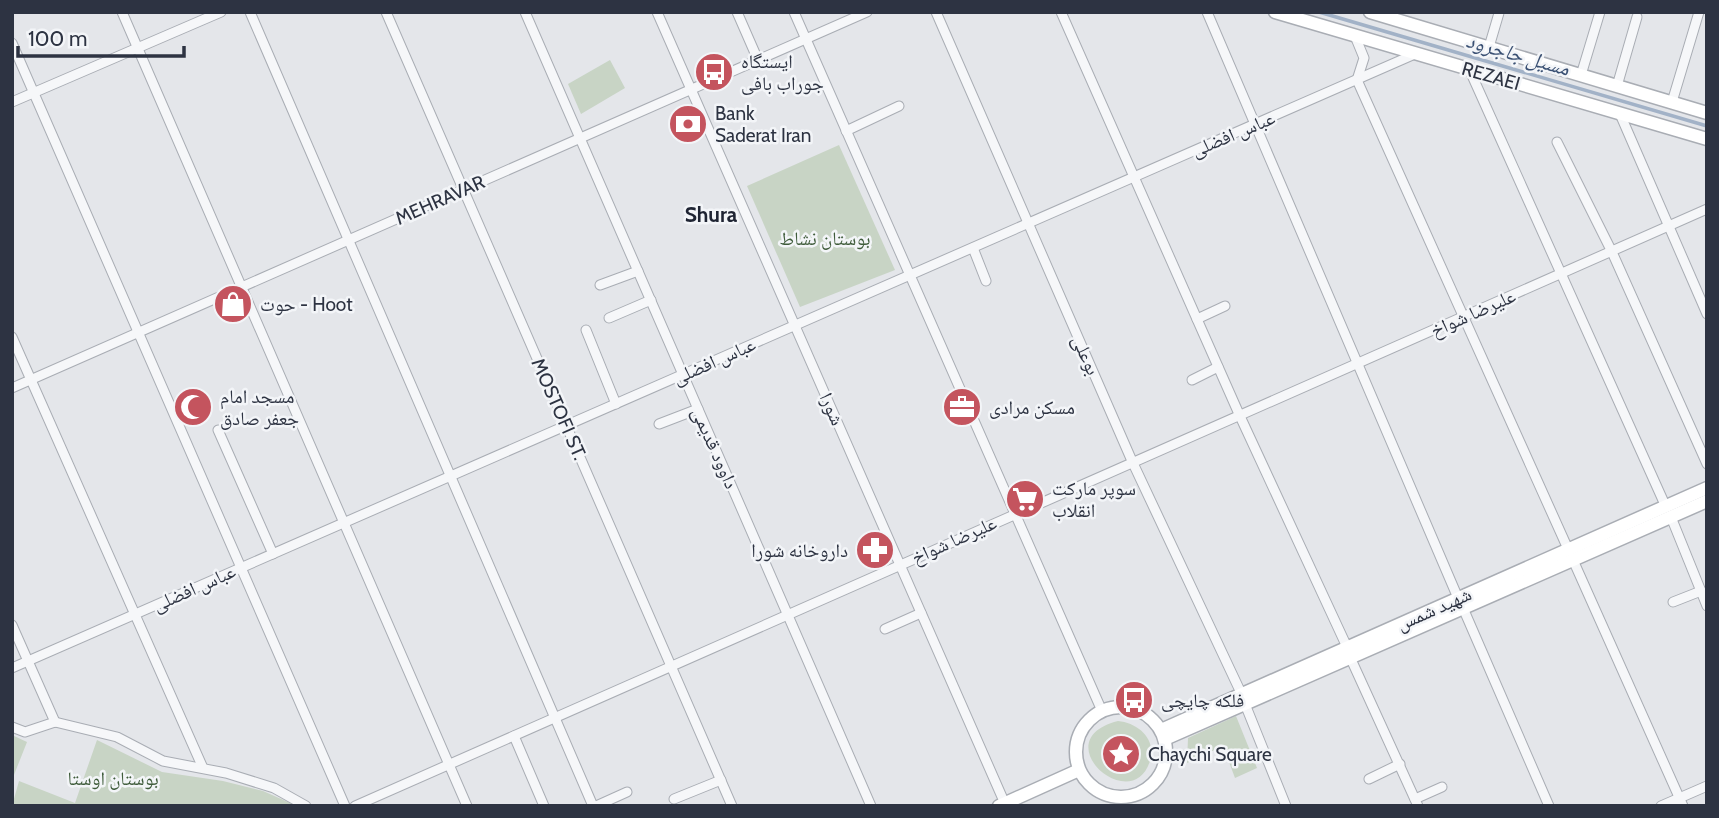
<svg xmlns="http://www.w3.org/2000/svg" width="1719" height="818" font-family="Cabin,'Noto Naskh Arabic',sans-serif">
<style>
.green{fill:#c8d4c5}
.lines{fill:none;stroke-linecap:round;stroke-linejoin:round}
.stream{stroke:#a2b2c7;stroke-width:3.5}
.street-casing{stroke:#a9adb4;stroke-width:11}
.secondary-casing{stroke:#a9adb4;stroke-width:15}
.street{stroke:#f6f7f9;stroke-width:9}
.secondary{stroke:#fff;stroke-width:12}
.labels{text-anchor:middle;dominant-baseline:central;stroke-width:5;stroke-linejoin:round;paint-order:stroke}
.poi-label{font-size:19px;fill:#2d3342;stroke:#f3f5f8;text-anchor:start}
.street-label{font-size:19px;fill:#2d3342;stroke:#f3f5f8}
.park-label{font-size:19px;fill:#3f5c3b;stroke:#f3f5f8}
.water-label{font-size:21px;font-style:italic;fill:#3a5073;stroke:#f3f5f8}
.neighbourhood-label{font-size:21px;font-weight:bold;fill:#1f2433;stroke:#f3f5f8}
</style>
<rect width="100%" height="100%" fill="#e4e6ea"/>
<g class="green">
<path d="M610,60L625,88L581,114L568,84Z"/>
<path d="M839,145L895,270L800,307L747,186Z"/>
<path d="M1236,716L1257,768L1235,778L1223,746L1187,763L1188,738Z"/>
<path d="M1118,721C1138,723 1157,739 1150,761C1132,818 1043,740 1118,721Z"/>
<path d="M12,735L27,742L12,780Z"/>
<path d="M97,740L162,772L223,781L263,791L297,806H12L19,781L75,803Z"/>
</g>
<g class="lines">
<path class="stream" d="M1319,12L1707,126"/>
<defs>
<g id="street">
<path d="M122,12L467,806"/>
<path d="M250,12L593,806"/>
<path d="M386,12L732,806"/>
<path d="M525,12L871,806"/>
<path d="M657,12L1006,806"/>
<path d="M737,12L758,60"/>
<path d="M794,12L1102,711"/>
<path d="M936,12L1132,461L1242,695"/>
<path d="M1061,12L1239,414L1347,647"/>
<path d="M1207,12L1458,598"/>
<path d="M1355,36L1364,58L1357,80L1568,549"/>
<path d="M12,43L345,806"/>
<path d="M1489,47L1499,13"/>
<path d="M1470,71L1666,507"/>
<path d="M1581,75L1600,12"/>
<path d="M1617,86L1637,17"/>
<path d="M12,102L221,12"/>
<path d="M1672,102L1699,12"/>
<path d="M1620,114L1707,314"/>
<path d="M846,131L899,106"/>
<path d="M1557,142L1612,252L1707,464"/>
<path d="M973,248L986,281"/>
<path d="M600,285L638,271"/>
<path d="M609,318L651,300"/>
<path d="M1197,319L1225,306"/>
<path d="M586,330L616,404"/>
<path d="M12,337L203,768"/>
<path d="M1192,380L1218,367"/>
<path d="M12,388L867,12"/>
<path d="M659,424L698,409"/>
<path d="M218,430L273,554"/>
<path d="M1671,517L1707,606"/>
<path d="M1573,560L1683,806"/>
<path d="M1673,602L1701,591"/>
<path d="M1463,608L1549,806"/>
<path d="M12,625L55,722"/>
<path d="M885,629L921,613"/>
<path d="M1350,657L1418,806"/>
<path d="M12,668L1415,54"/>
<path d="M1245,704L1286,806"/>
<path d="M55,722L117,737L163,761L226,773L274,788L306,806"/>
<path d="M12,727L25,732L55,722"/>
<path d="M514,736L544,806"/>
<path d="M1369,779L1400,764"/>
<path d="M674,799L721,780"/>
<path d="M1415,799L1442,787"/>
<path d="M355,806L1707,209"/>
<path d="M596,806L627,792"/>
<path d="M1661,806L1707,786"/>
</g>
<g id="secondary">
<path d="M1275,12L1707,139"/>
<path d="M1370,12L1707,113"/>
<circle cx="1121" cy="752" r="45"/>
<path d="M1161,730L1707,488"/>
<path d="M1165,739L1707,501"/>
<path d="M999,806L1079,770"/>
</g>
</defs>
<use href="#street" class="street-casing"/>
<use href="#secondary" class="secondary-casing"/>
<use href="#street" class="street"/>
<use href="#secondary" class="secondary"/>
</g>
<defs>
<symbol id="bus-disc" viewBox="-11 -11 22 22"><circle r="9.5" fill="#c4545e" stroke="#f3f5f8"/><path d="M-5-6H5V4H4V6H2V4H-2V6H-4V4H-5ZM-3.5-4V0h7V-4ZM-3.5 1.2v1.5H-2V1.2ZM2 1.2v1.5H3.5V1.2Z" fill="#fff"/></symbol>
<symbol id="bank-disc" viewBox="-11 -11 22 22"><circle r="9.5" fill="#c4545e" stroke="#f3f5f8"/><path d="M-6-4H6V4H-6ZM0-2.3a2.3 2.3 0 1 0 0 4.6a2.3 2.3 0 1 0 0-4.6Z" fill="#fff"/></symbol>
<symbol id="shop-disc" viewBox="-11 -11 22 22"><circle r="9.5" fill="#c4545e" stroke="#f3f5f8"/><path d="M-5-2.5h2.3a2.7 3.5 0 0 1 5.4 0H5L5.5 6h-11ZM-1.5-2.5h3a1.5 2.3 0 0 0-3 0Z" fill="#fff"/></symbol>
<symbol id="mosque-disc" viewBox="-11 -11 22 22"><circle r="9.5" fill="#c4545e" stroke="#f3f5f8"/><path d="M3.5-4.9A6 6 0 1 0 3.5 4.9A5 5 0 1 1 3.5-4.9Z" fill="#fff"/></symbol>
<symbol id="office-disc" viewBox="-11 -11 22 22"><circle r="9.5" fill="#c4545e" stroke="#f3f5f8"/><path d="M-6-3h4V-5.5h4V-3h4V5H-6ZM-1-4.5V-3h2v-1.5ZM-6 0V1H6V0Z" fill="#fff"/></symbol>
<symbol id="supermarket-disc" viewBox="-11 -11 22 22"><circle r="9.5" fill="#c4545e" stroke="#f3f5f8"/><path d="M-6-5.5h2.5l.6 2H6L4.5 2H-2.5L-4.4-4H-6ZM-1.5 3.2a1.3 1.3 0 1 0 .1 0ZM3 3.2a1.3 1.3 0 1 0 .1 0Z" fill="#fff"/></symbol>
<symbol id="pharmacy-disc" viewBox="-11 -11 22 22"><circle r="9.5" fill="#c4545e" stroke="#f3f5f8"/><path d="M-2-6h4v4h4v4h-4v4h-4v-4h-4v-4h4Z" fill="#fff"/></symbol>
<symbol id="sight-disc" viewBox="-11 -11 22 22"><circle r="9.5" fill="#c4545e" stroke="#f3f5f8"/><path d="M0-6L1.8-2.2L6-1.7L2.9 1.2L3.7 5.4L0 3.3L-3.7 5.4L-2.9 1.2L-6-1.7L-1.8-2.2Z" fill="#fff"/></symbol>
</defs>
<g fill-rule="evenodd">
<use href="#bus-disc" x="692" y="50" width="44" height="44"/>
<use href="#bank-disc" x="666" y="102" width="44" height="44"/>
<use href="#shop-disc" x="211" y="282" width="44" height="44"/>
<use href="#mosque-disc" x="171" y="385" width="44" height="44"/>
<use href="#office-disc" x="940" y="385" width="44" height="44"/>
<use href="#supermarket-disc" x="1003" y="477" width="44" height="44"/>
<use href="#pharmacy-disc" x="853" y="528" width="44" height="44"/>
<use href="#bus-disc" x="1112" y="678" width="44" height="44"/>
<use href="#sight-disc" x="1099" y="732" width="44" height="44"/>
</g>
<g class="labels">
<g class="poi-label">
<text x="741" y="61">ایستگاه<tspan x="741" dy="22">جوراب بافی</tspan></text>
<text x="715" y="113">Bank<tspan x="715" dy="22">Saderat Iran</tspan></text>
<text x="260" y="304">حوت - Hoot</text>
<text x="220" y="396">مسجد امام<tspan x="220" dy="22">جعفر صادق</tspan></text>
<text x="989" y="407">مسکن مرادی</text>
<text x="1052" y="488">سوپر مارکت<tspan x="1052" dy="22">انقلاب</tspan></text>
<text x="848" y="550" text-anchor="end">داروخانه شورا</text>
<text x="1161" y="700">فلکه چایچی</text>
<text x="1148" y="754">Chaychi Square</text>
</g>
<g class="street-label">
<text transform="translate(1491 76) rotate(16)">REZAEI</text>
<text transform="translate(1233 134) rotate(-23)">عباس افضلی</text>
<text transform="translate(440 200) rotate(-24)">MEHRAVAR</text>
<text transform="translate(1473 313) rotate(-24)">علیرضا شواخ</text>
<text transform="translate(1086 355) rotate(66)">بوعلی</text>
<text transform="translate(714 361) rotate(-24)">عباس افضلی</text>
<text transform="translate(559 409) rotate(66)">MOSTOFI ST.</text>
<text transform="translate(832 409) rotate(66)">شورا</text>
<text transform="translate(715 448) rotate(66)">داوود قدیمی</text>
<text transform="translate(954 540) rotate(-24)">علیرضا شواخ</text>
<text transform="translate(194 588) rotate(-24)">عباس افضلی</text>
<text transform="translate(1434 609) rotate(-24)">شهید شمس</text>
</g>
<g class="park-label">
<text x="825" y="238">بوستان نشاط</text>
<text x="113" y="778">بوستان اوستا</text>
</g>
<g class="water-label">
<text transform="translate(1518 54) rotate(16)">مسیل جاجرود</text>
</g>
<g class="neighbourhood-label">
<text x="711" y="214">Shura</text>
</g>
</g>
<rect width="1719" height="818" fill="none" stroke="#2d3342" stroke-width="28"/>
<path d="M18 46v10h166v-10" fill="none" stroke="#2d3342" stroke-width="3.5"/>
<text x="28" y="46" font-size="21" fill="#2d3342" stroke="#f3f5f8" stroke-width="5" paint-order="stroke">100 m</text>
</svg>
